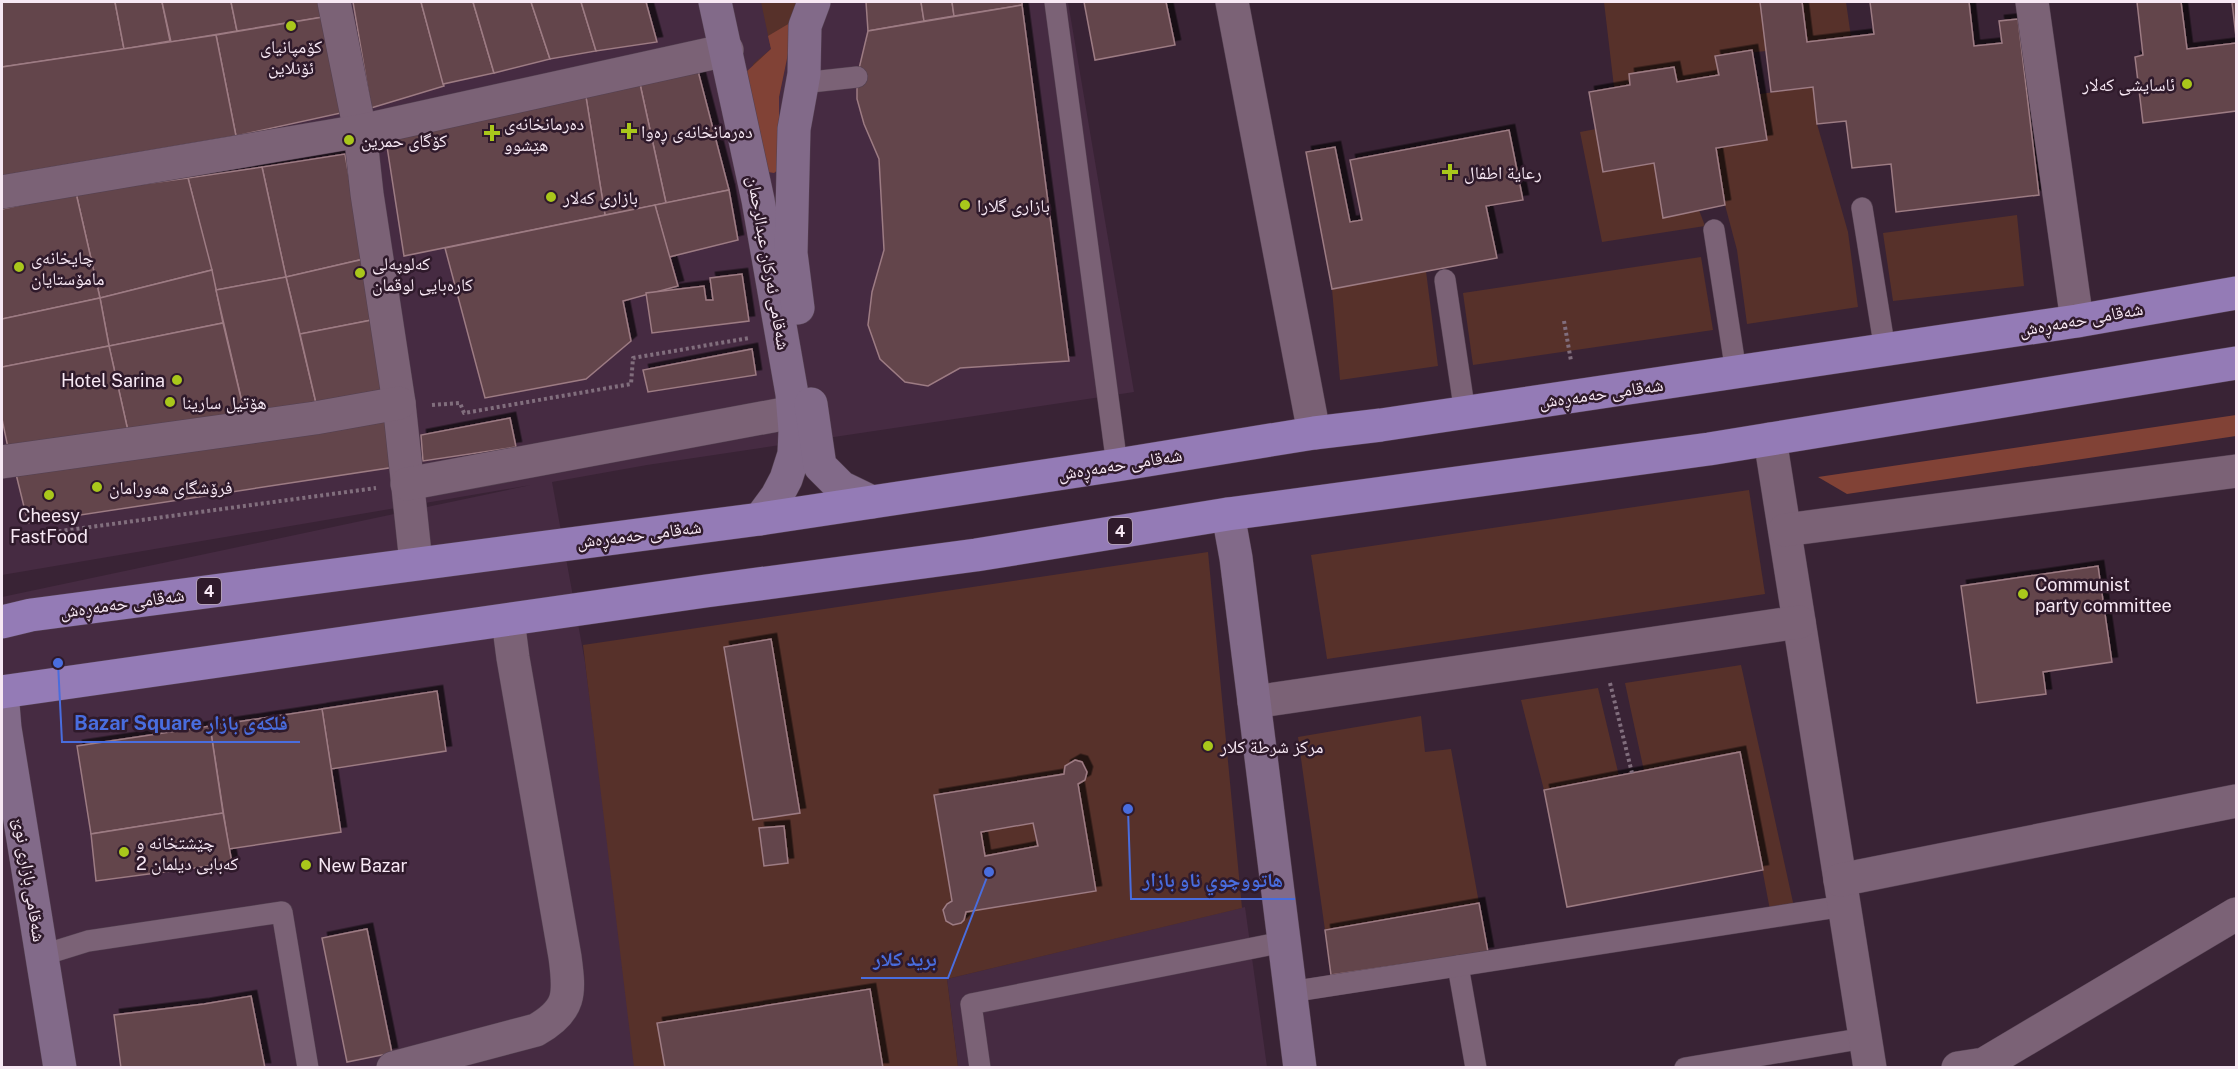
<svg xmlns="http://www.w3.org/2000/svg" width="2238" height="1069" font-family="'Public Sans','Noto Naskh Arabic',sans-serif">
<style>
.built{fill:#462b42}
.green{fill:#57312a}
.forest{fill:#814236}
.building{fill:#63454c;stroke:#9d7b83;stroke-width:1.5;fill-rule:evenodd;filter:url(#shadow)}
.lines{fill:none;stroke-linecap:round;stroke-linejoin:round}
.lane-casing{stroke:#544151;stroke-width:22}
.street-casing{stroke:#544151;stroke-width:34}
.secondary-casing{stroke:#544151;stroke-width:34}
.highway-casing{stroke:#544151;stroke-width:34}
.path{stroke:#816e7d;stroke-width:4;stroke-dasharray:3 3;stroke-linecap:butt}
.lane{stroke:#7b6276;stroke-width:21}
.street{stroke:#7b6276;stroke-width:33}
.secondary{stroke:#826a89;stroke-width:33}
.highway{stroke:#947bb6;stroke-width:33}
.poi-dot{fill:#a9c71b;stroke:#2f1a2b;stroke-width:2}
.labels{text-anchor:middle;dominant-baseline:central;stroke-width:5;stroke-linejoin:round;paint-order:stroke}
.shield{fill:#2f1a2b;stroke:#bbaab8;stroke-width:1.5}
.shield-label{font-size:16px;font-weight:bold;fill:#f7e8f4}
.poi-label{font-size:18px;fill:#f7e8f4;stroke:#2f1a2b;text-anchor:start}
.street-label{font-size:18px;fill:#f7e8f4;stroke:#2f1a2b}
.leader{fill:none;stroke:#496dde;stroke-width:2}
.callout-dot{fill:#496dde;stroke:#2f1a2b;stroke-width:2}
.callout-label{font-size:20px;text-anchor:middle;font-weight:bold;fill:#496dde;stroke:#2f1a2b;stroke-width:5;stroke-linejoin:round;paint-order:stroke}
</style>
<defs>
<filter id="shadow"><feDropShadow dx="5.5" dy="-5.5" stdDeviation="0" flood-color="#0009"/></filter>
</defs>
<rect width="100%" height="100%" fill="#392335"/>
<g class="built">
<path d="M2,2H1068L1134,392L647,465L552,482L585,662L637,1067H2V597L531,485L2,575Z"/>
<path d="M1245,907L1267,1067H958L947,979Z"/>
</g>
<g class="green">
<path d="M761,2H802L795,20L779,97V169L774,173L753,64L771,49Z"/>
<path d="M1604,2H1760L1766,51L1716,56L1719,75L1677,82L1674,67L1629,74L1630,85L1614,87Z"/>
<path d="M1802,2H1846L1851,37L1807,42Z"/>
<path d="M1813,87L1817,124L1848,232L1858,307L1747,324L1737,250L1725,205L1716,148L1767,140L1760,94Z"/>
<path d="M1596,129L1603,172L1654,163L1663,217L1699,210L1705,226L1602,242L1580,132Z"/>
<path d="M2017,215L2024,286L1893,301L1883,233Z"/>
<path d="M1701,257L1713,330L1473,365L1463,293Z"/>
<path d="M1426,271L1438,366L1340,380L1332,289Z"/>
<path d="M1749,490L1765,594L1327,659L1311,555Z"/>
<path d="M1208,552L1242,908L947,979L958,1067H634L583,645Z"/>
<path d="M1741,665L1794,907L1770,910L1740,752L1644,771L1625,683Z"/>
<path d="M1598,688L1619,776L1544,790L1521,700Z"/>
<path d="M1421,716L1425,752L1451,749L1479,903L1325,930L1298,737Z"/>
</g>
<g class="forest">
<path d="M795,20L779,97V169L774,173L768,172L746,72L771,49L768,36Z"/>
<path d="M2236,415V436L1847,494L1818,477Z"/>
</g>
<g class="building">
<path d="M2,2H115L124,49L2,67Z"/>
<path d="M115,2H162L170,41L124,49Z"/>
<path d="M162,2H231L237,31L171,42Z"/>
<path d="M231,2H319L323,17L237,31Z"/>
<path d="M353,2H421L444,86L371,108Z"/>
<path d="M421,2H473L494,73L443,84Z"/>
<path d="M473,2H531L550,59L494,73Z"/>
<path d="M531,2H581L596,51L550,59Z"/>
<path d="M581,2H646L657,42L596,51Z"/>
<path d="M866,2H921L924,21L868,31Z"/>
<path d="M921,2H952L954,16L924,21Z"/>
<path d="M952,2H1022V5L954,16Z"/>
<path d="M1084,2H1166L1175,45L1095,60Z"/>
<path d="M1760,2H1802L1807,42L1874,34L1870,2H1969L1974,46L2002,43L1999,21L2018,19L2039,195L1896,212L1891,164L1852,168L1846,121L1817,124L1813,87L1771,92Z"/>
<path d="M2137,2H2181L2187,49L2236,43V111L2143,123L2135,57L2143,55Z"/>
<path d="M2232,2H2236V37Z"/>
<path d="M1022,5L1069,361L960,368L928,386L905,382L880,359L868,325L872,292L884,250L879,159L864,124L857,99V77L868,31Z"/>
<path d="M323,17L341,113L236,136L216,35Z"/>
<path d="M216,35L236,136L2,176V67Z"/>
<path d="M1752,50L1767,140L1716,148L1725,205L1663,218L1654,163L1603,172L1589,92L1630,85L1629,74L1674,67L1677,82L1719,75L1715,56Z"/>
<path d="M698,71L729,190L666,203L640,84Z"/>
<path d="M640,84L666,203L605,215L586,97Z"/>
<path d="M586,97L605,215L404,256L386,140Z"/>
<path d="M1509,130L1523,200L1486,206L1497,258L1332,289L1306,152L1335,147L1350,222L1362,220L1350,160Z"/>
<path d="M345,154L364,259L286,277L262,167Z"/>
<path d="M262,167L286,277L216,290L188,178Z"/>
<path d="M188,178L212,270L100,298L76,193Z"/>
<path d="M729,190L738,240L669,257L655,205Z"/>
<path d="M76,193L100,298L2,319V209Z"/>
<path d="M655,205L678,286L623,301L631,341L586,379L485,398L445,248Z"/>
<path d="M364,259L377,319L300,334L286,277Z"/>
<path d="M212,270L223,323L109,346L100,298Z"/>
<path d="M742,274L749,321L652,333L646,293L704,286L706,300H713L710,278Z"/>
<path d="M286,277L316,403L245,415L216,290Z"/>
<path d="M100,298L109,346L2,367V319Z"/>
<path d="M377,319L388,392L316,403L300,334Z"/>
<path d="M223,323L245,415L128,431L109,346Z"/>
<path d="M109,346L128,431L8,448L2,419V367Z"/>
<path d="M752,349L756,375L648,392L643,370Z"/>
<path d="M392,418L395,467L28,523L16,474Z"/>
<path d="M510,418L516,447L423,461L421,435Z"/>
<path d="M2098,566L2112,662L2043,672L2046,694L1977,703L1961,586Z"/>
<path d="M771,639L800,813L753,820L724,647Z"/>
<path d="M437,691L446,751L331,769L322,709Z"/>
<path d="M322,709L341,832L229,849L210,726Z"/>
<path d="M210,726L223,813L91,834L77,746Z"/>
<path d="M1740,752L1763,870L1567,907L1544,790Z"/>
<path d="M1075,760L1082,762L1087,772L1085,780L1078,784L1096,891L966,912L964,920L961,923L953,925L946,921L943,910L947,904L952,901L934,795L1064,774L1065,766ZM1033,823L1038,846L985,856L981,832Z"/>
<path d="M223,813L232,863L96,881L91,834Z"/>
<path d="M784,826L788,863L764,866L759,828Z"/>
<path d="M1479,903L1488,952L1331,975L1325,930Z"/>
<path d="M367,929L392,1053L347,1062L322,938Z"/>
<path d="M870,989L883,1068H665L657,1023Z"/>
<path d="M251,996L265,1068H121L114,1015L204,1004Z"/>
</g>
<g class="lines">
<defs>
<g id="lane">
<path d="M1055,2L1117,465"/>
<path d="M802,83L857,77"/>
<path d="M1862,208L1885,350"/>
<path d="M1714,230L1736,372"/>
<path d="M1445,280L1465,413"/>
<path d="M43,955L88,941L282,912L308,1068"/>
<path d="M1458,966L1476,1068"/>
<path d="M1290,992L1844,906"/>
<path d="M980,1068L971,1004L1283,942"/>
<path d="M1685,1068L1865,1038"/>
</g>
<g id="street">
<path d="M334,2L360,131L367,194L399,403L416,563"/>
<path d="M1232,2L1314,433"/>
<path d="M2032,2L2077,321"/>
<path d="M2,192L360,131L727,50"/>
<path d="M1770,439L1870,1068"/>
<path d="M2,462L315,418L399,403"/>
<path d="M407,484L794,412"/>
<path d="M1785,530L2236,471"/>
<path d="M1254,702L1799,622"/>
<path d="M1840,880L2236,801"/>
<path d="M393,1068L536,1030C571,1010 570,994 565,957L513,658L508,620"/>
<path d="M1958,1068L1984,1064L2236,914"/>
</g>
<g id="secondary">
<path d="M715,2L758,200L792,394L795,431L794,454L786,479L777,496L760,519"/>
<path d="M798,308L791,253L794,129L804,74L805,26L814,2"/>
<path d="M811,404L820,466L841,487L872,502"/>
<path d="M1228,514L1236,558L1300,1068"/>
<path d="M2,692L5,728L60,1068"/>
</g>
<g id="highway">
<path d="M2,622L31,615L760,519L1117,465L1314,433L1381,425L2077,321L2236,293"/>
<path d="M2,692L706,591L976,555L1228,514L1709,449L2236,363"/>
</g>
</defs>
<use href="#lane" class="lane-casing"/>
<use href="#street" class="street-casing"/>
<use href="#secondary" class="secondary-casing"/>
<use href="#highway" class="highway-casing"/>
<g class="path">
<path d="M1564,321L1571,361"/>
<path d="M432,405L460,403L464,413L631,384L633,358L749,338"/>
<path d="M17,537L376,488"/>
<path d="M1610,683L1632,773"/>
</g>
<use href="#lane" class="lane"/>
<use href="#street" class="street"/>
<use href="#secondary" class="secondary"/>
<use href="#highway" class="highway"/>
</g>
<g class="poi-dot">
<circle cx="291" cy="26" r="6"/>
<circle cx="2187" cy="84" r="6"/>
<path d="M626 122h6v6h6v6h-6v6h-6v-6h-6v-6h6z"/>
<path d="M489 124h6v6h6v6h-6v6h-6v-6h-6v-6h6z"/>
<circle cx="349" cy="140" r="6"/>
<path d="M1447 163h6v6h6v6h-6v6h-6v-6h-6v-6h6z"/>
<circle cx="551" cy="197" r="6"/>
<circle cx="965" cy="205" r="6"/>
<circle cx="19" cy="267" r="6"/>
<circle cx="360" cy="273" r="6"/>
<circle cx="177" cy="380" r="6"/>
<circle cx="170" cy="402" r="6"/>
<circle cx="97" cy="487" r="6"/>
<circle cx="49" cy="495" r="6"/>
<circle cx="2023" cy="594" r="6"/>
<circle cx="1208" cy="746" r="6"/>
<circle cx="124" cy="852" r="6"/>
<circle cx="306" cy="865" r="6"/>
</g>
<g class="labels">
<g class="shield">
<rect x="1108" y="518" width="24" height="26" rx="4.5"/>
<rect x="197" y="578" width="24" height="26" rx="4.5"/>
</g>
<g class="shield-label">
<text x="1120" y="531">4</text>
<text x="209" y="591">4</text>
</g>
<g class="poi-label">
<text x="291" y="46" text-anchor="middle">کۆمپانیای<tspan x="291" dy="21">ئۆنلاین</tspan></text>
<text x="2175" y="84" text-anchor="end">ئاسایشی کەلار</text>
<text x="504" y="123">دەرمانخانەی<tspan x="504" dy="21">هێشوو</tspan></text>
<text x="641" y="131">دەرمانخانەی ڕەوا</text>
<text x="361" y="140">کۆگای حمرین</text>
<text x="1464" y="172">رعاية اطفال</text>
<text x="563" y="197">بازاری کەلار</text>
<text x="977" y="205">بازاری گلارا</text>
<text x="31" y="257">چایخانەی<tspan x="31" dy="21">مامۆستایان</tspan></text>
<text x="372" y="263">کەلوپەلی<tspan x="372" dy="21">کارەبایی لوقمان</tspan></text>
<text x="165" y="380" text-anchor="end">Hotel Sarina</text>
<text x="182" y="402">هۆتیل سارینا</text>
<text x="109" y="487">فرۆشگای هەورامان</text>
<text x="49" y="515" text-anchor="middle">Cheesy<tspan x="49" dy="21">FastFood</tspan></text>
<text x="2035" y="584">Communist<tspan x="2035" dy="21">party committee</tspan></text>
<text x="1220" y="746">مركز شرطة كلار</text>
<text x="136" y="842">چێشتخانە و<tspan x="136" dy="21">کەبابی دیلمان 2</tspan></text>
<text x="318" y="865">New Bazar</text>
</g>
<g class="street-label">
<text transform="translate(769 263) rotate(80)">شەقامی ئەرکان عبدالرحمان</text>
<text transform="translate(2081 319) rotate(-10)">شەقامی حەمەڕەش</text>
<text transform="translate(1601 393) rotate(-8)">شەقامی حەمەڕەش</text>
<text transform="translate(1120 464) rotate(-9)">شەقامی حەمەڕەش</text>
<text transform="translate(639 534) rotate(-7)">شەقامی حەمەڕەش</text>
<text transform="translate(122 603) rotate(-8)">شەقامی حەمەڕەش</text>
<text transform="translate(30 880) rotate(81)">شەقامی بازاری نوێ</text>
</g>
</g>
<path class="leader" d="M58 663L62 742H300M1128 809L1131 899H1295M989 872L948 978H861"/>
<g class="callout-dot">
<circle cx="58" cy="663" r="6"/>
<circle cx="1128" cy="809" r="6"/>
<circle cx="989" cy="872" r="6"/>
</g>
<g class="callout-label">
<text x="181" y="730">Bazar Square فلکەی بازار</text>
<text x="1213" y="887">هاتووچوي ناو بازار</text>
<text x="905" y="966">بريد كلار</text>
</g>
<rect width="2238" height="1069" fill="none" stroke="#f7e8f4" stroke-width="6"/>
</svg>
